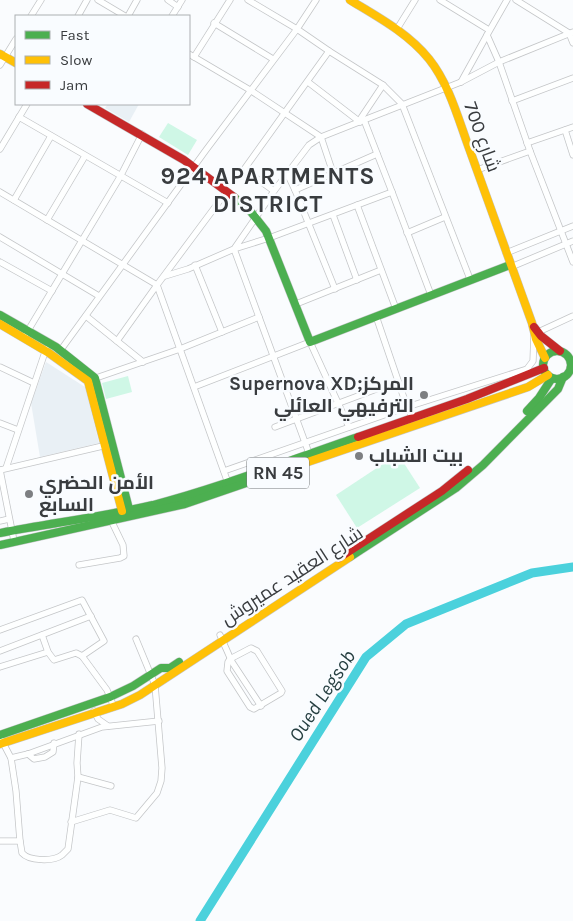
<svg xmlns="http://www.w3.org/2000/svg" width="573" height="921" font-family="Karla,Cairo,sans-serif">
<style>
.built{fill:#e9f0f5}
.pitch{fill:#cff7e6}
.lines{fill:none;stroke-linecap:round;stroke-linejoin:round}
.river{stroke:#4bd1dc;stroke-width:9}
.street-casing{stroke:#c4c6c8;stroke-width:7}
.fast-casing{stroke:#c4c6c8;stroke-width:9}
.slow-casing{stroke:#c4c6c8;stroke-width:9}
.jam-casing{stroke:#c4c6c8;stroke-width:9}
.street{stroke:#feffff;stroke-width:5.5}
.fast{stroke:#4caf50;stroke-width:8}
.slow{stroke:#ffc107;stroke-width:8}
.jam{stroke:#c62828;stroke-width:8}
.poi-dot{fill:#7d7f82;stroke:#f9fcff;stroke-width:2}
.labels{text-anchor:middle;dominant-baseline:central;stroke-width:5;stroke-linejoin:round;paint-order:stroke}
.shield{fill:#f9fcff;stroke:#737679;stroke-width:1}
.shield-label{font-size:18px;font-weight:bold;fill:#393c3f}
.street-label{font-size:19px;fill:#393c3f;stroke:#f9fcff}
.poi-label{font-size:19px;font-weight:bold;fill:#393c3f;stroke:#f9fcff;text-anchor:start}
.water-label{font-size:20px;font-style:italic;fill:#263f41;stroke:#f9fcff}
.district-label{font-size:24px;font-weight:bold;letter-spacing:1px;fill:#393c3f;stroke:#f9fcff}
</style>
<rect width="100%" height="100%" fill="#fafcfe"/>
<g class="built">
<path d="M108,104H139L129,122L105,108Z"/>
<path d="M46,362L85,387L99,443L40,457L31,403Z"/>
</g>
<g class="pitch">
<path d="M168,123L197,140L188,155L159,137Z"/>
<path d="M128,376L132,392L106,399L102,383Z"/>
<path d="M398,454L420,488L357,528L336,495Z"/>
</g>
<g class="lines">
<path class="river" d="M200,921L366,657L406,624L532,573L573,567"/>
<defs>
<g id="street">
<path d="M98,0L125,16"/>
<path d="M168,0L178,7"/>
<path d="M440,0L489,30"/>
<path d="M507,0L487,35L499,62L530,151L573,262"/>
<path d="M516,0L569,33L573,43"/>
<path d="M31,16L41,0"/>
<path d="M78,16L87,0"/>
<path d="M128,16L137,0"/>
<path d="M172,16L182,0"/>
<path d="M214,23L273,59"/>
<path d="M397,29L415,0"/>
<path d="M329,51L383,85L402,104L470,279"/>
<path d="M189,54L250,90L321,137L333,173"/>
<path d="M194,57L230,0"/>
<path d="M0,65L16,39"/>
<path d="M308,82L360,122"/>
<path d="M461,82L487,35"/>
<path d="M512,101L573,78"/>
<path d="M19,117L168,203"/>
<path d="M364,120L461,82L499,62L573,32"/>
<path d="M359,121L383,85"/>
<path d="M565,130L573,155"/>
<path d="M527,143L573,127"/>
<path d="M0,149L27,104"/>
<path d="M477,170L530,151"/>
<path d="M287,173L295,190L377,154"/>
<path d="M295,190L335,289"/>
<path d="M274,191L246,171L245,168L329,51L297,29L316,0"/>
<path d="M0,192L157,285L227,191"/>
<path d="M392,192L431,295"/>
<path d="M14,200L51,136"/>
<path d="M357,205L396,309"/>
<path d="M333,215L357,280"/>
<path d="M47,220L85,156"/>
<path d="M407,233L445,217"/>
<path d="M0,237L99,296"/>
<path d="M506,253L573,226"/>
<path d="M0,262L52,291"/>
<path d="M195,265L222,332"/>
<path d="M511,267L573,241"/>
<path d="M165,276L188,269L234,249L269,238L392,192L364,120L321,137L309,145L274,191L234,249L310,456"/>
<path d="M157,285L228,483"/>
<path d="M296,304L381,270"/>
<path d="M86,316L143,362"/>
<path d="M376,316L407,407L413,418"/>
<path d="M26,334L120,177L142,134"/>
<path d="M117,341L157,285"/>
<path d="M60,351L206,150L297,29L248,0"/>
<path d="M0,367L34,383"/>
<path d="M93,379L180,349L259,317"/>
<path d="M194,387L310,342L349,427"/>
<path d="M0,423L18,430"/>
<path d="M275,427L398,381"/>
<path d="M6,468L46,349"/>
<path d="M0,470L107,445"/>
<path d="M0,470L14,541"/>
<path d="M224,471L407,407L527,369L533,361L534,334L573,316"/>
<path d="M0,521L9,519"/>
<path d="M79,565L120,558L124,556L123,545L110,518"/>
<path d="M0,630L82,600L104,641L82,656L76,653L54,660L48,652L42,635"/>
<path d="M220,635L232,662L261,706"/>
<path d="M251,648L257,651L282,691L281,693L254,709L250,707L227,671L228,662L230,659Z"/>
<path d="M0,651L91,616"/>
<path d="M82,656L107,690L114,707"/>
<path d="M0,667L48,652"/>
<path d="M94,711L98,719L108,726"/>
<path d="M28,754L34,759L45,757L53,752L54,743"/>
<path d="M11,758L28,754L102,727L159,721"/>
<path d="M78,777L111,786"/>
<path d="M71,822L110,810L136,818L157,793L161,781L162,768L155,685L136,639"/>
<path d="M0,841H20L16,791L11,758L2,741"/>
<path d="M20,841L22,853C29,861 53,862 62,855C63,854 67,850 68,849L78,777L77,763L79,734"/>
</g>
<g id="fast">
<path d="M234,197L251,212L266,231L310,342L510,265"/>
<path d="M0,315L56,347L95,378L129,509"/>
<circle cx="557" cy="365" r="14"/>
<path d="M527,411L539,398L552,378"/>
<path d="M0,533C51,523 102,517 153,505C222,487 290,460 358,437"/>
<path d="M0,545L185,504L252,481"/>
<path d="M350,557L456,488L483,465L558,389L563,377"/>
<path d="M0,735L110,697L133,686L161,668H170L179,662"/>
</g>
<g id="slow">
<path d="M350,0C378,17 408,33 429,59C449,84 458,118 469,148C490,206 511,265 532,323L536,339L545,358"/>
<path d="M0,54L16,63"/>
<path d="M0,324L49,353L88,381L122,511"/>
<path d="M252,481L528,387L548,375"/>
<path d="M0,744L122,704L140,695L350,557"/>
</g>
<g id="jam">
<path d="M87,104L184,160L234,197"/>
<path d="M534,327L541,336L560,351"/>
<path d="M358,437L467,399L544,368"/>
<path d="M339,558L442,491L468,470"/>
</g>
</defs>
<use href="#street" class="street-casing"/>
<use href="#fast" class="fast-casing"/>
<use href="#slow" class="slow-casing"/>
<use href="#jam" class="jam-casing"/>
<use href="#street" class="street"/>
<use href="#fast" class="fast"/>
<use href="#slow" class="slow"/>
<use href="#jam" class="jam"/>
</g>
<g class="poi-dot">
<circle cx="424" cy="395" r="5"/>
<circle cx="359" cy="456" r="5"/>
<circle cx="29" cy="494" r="5"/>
</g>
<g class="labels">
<rect class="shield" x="247" y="457.5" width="62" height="31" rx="4"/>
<g class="shield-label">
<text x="278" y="473">RN 45</text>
</g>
<g class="street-label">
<text transform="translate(482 137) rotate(70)">شارع 700</text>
<text transform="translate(292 576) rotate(-33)">شارع العقيد عميروش</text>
</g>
<g class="poi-label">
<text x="414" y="384" text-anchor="end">Supernova XD;المركز<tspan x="414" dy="22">الترفيهي العائلي</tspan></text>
<text x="369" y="456">بيت الشباب</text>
<text x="39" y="483">الأمن الحضري<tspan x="39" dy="22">السابع</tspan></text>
</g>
<g class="water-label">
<text transform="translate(322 696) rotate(-57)">Oued Legsob</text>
</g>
<g class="district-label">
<text x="268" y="176">924 APARTMENTS<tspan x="268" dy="28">DISTRICT</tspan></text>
</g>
</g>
<rect x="15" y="15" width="175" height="90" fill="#f9fcff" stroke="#acafb2"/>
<rect x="25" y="31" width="25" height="8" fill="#4caf50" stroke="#acafb2"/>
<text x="60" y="40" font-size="15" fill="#393c3f">Fast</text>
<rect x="25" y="56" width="25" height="8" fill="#ffc107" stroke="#acafb2"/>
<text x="60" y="65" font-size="15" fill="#393c3f">Slow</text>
<rect x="25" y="81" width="25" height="8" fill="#c62828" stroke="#acafb2"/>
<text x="60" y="90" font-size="15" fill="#393c3f">Jam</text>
</svg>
